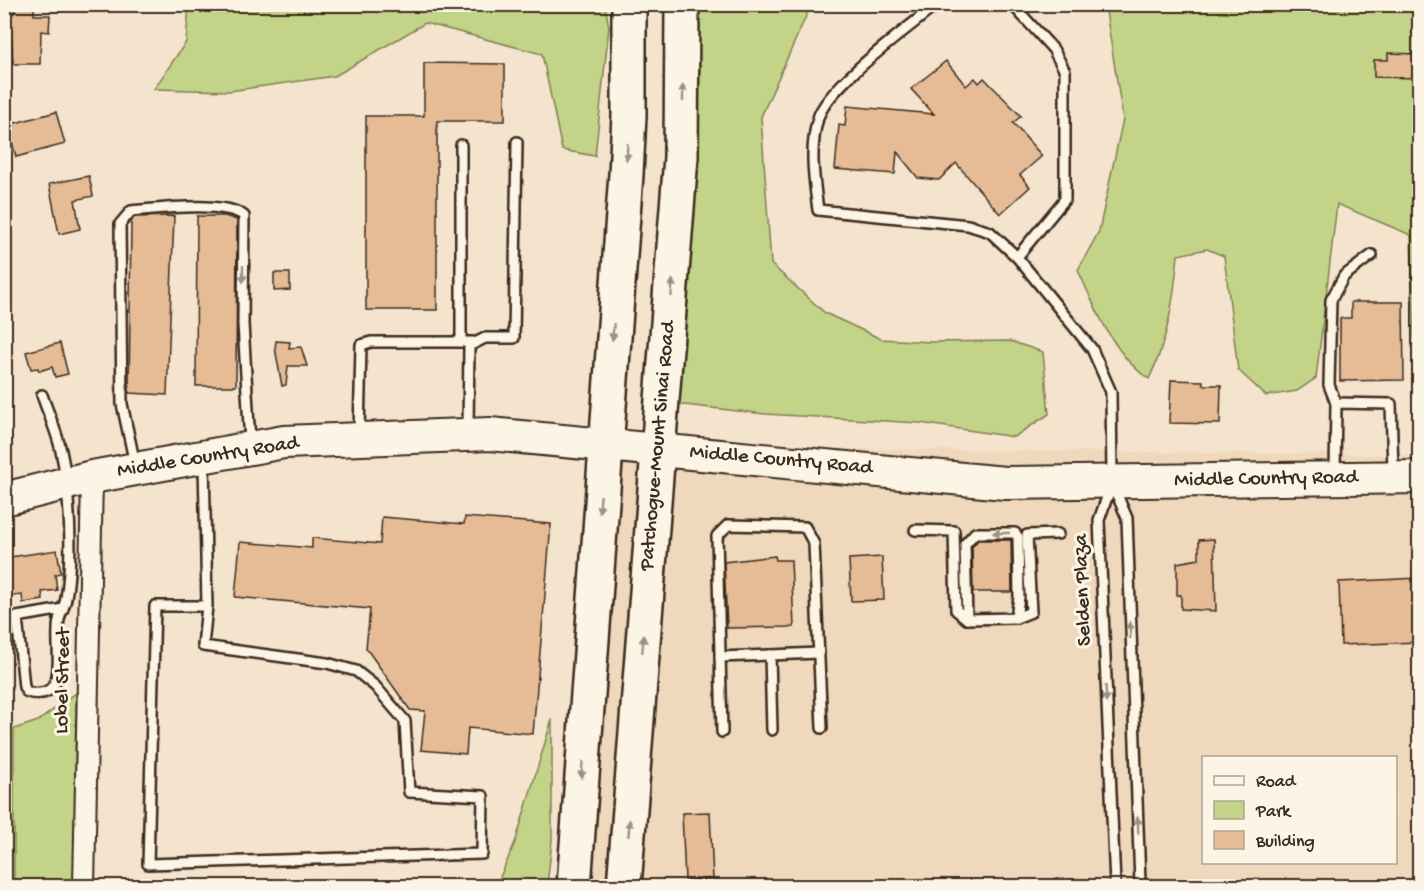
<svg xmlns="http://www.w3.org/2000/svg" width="1424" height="891" font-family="'Gochi Hand',sans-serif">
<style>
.built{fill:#f0d8bc;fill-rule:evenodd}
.green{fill:#c3d387;stroke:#7f7e52;stroke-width:1.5}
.building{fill:#e5bc95;stroke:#3b2a1e;stroke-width:1.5}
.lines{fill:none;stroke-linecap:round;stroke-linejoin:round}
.lane-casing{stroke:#3b2a1e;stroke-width:14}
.street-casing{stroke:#3b2a1e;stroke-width:24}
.primary-casing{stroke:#3b2a1e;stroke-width:36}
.highway-casing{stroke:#3b2a1e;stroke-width:38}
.lane{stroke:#fcf5e5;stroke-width:9}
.street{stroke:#fcf5e5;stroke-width:20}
.primary{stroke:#fcf5e5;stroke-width:32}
.highway{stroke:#fcf5e5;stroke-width:33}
.oneway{fill:#9c9082}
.labels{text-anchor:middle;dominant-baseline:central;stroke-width:6;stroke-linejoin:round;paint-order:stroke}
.street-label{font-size:21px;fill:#3b2a1e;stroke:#fcf5e5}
</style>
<rect width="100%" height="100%" fill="#f5e4cd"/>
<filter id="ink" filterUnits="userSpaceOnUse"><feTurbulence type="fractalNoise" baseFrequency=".0167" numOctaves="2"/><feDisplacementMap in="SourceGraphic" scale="12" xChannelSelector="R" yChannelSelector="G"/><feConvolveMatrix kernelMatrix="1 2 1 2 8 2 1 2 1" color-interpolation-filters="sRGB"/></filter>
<g filter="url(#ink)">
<path class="built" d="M605,446L1419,455V886H572ZM1204,758H1396V862H1204Z"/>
<g class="green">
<path d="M189,5H605L609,27L595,156L562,150L542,54L425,23L335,76L230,91L154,89L186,42Z"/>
<path d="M699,5H811L761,117L771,264L825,313L881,339L930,342L1010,341L1043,352L1049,414L1014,437L920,423L765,414L676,404Z"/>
<path d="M1105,5H1419V387L1416,386L1411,235L1337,204L1316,378L1297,391L1266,396L1238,370L1224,256L1207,249L1178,255C1174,298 1168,340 1149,379C1113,355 1096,309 1078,270L1099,231L1123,119Z"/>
<path d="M76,693L74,886H14V729L38,721Z"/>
<path d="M552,719V840L547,886H482L497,884L516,840Z"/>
</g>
<g class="building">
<path d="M14,4H34V15H50L49,32L41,31L40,64H13L11,30L4,20L14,13Z"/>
<path d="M1388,53L1416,54V57H1419V78L1374,77V60H1388Z"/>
<path d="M946,61L966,86L975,78L979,83L984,78L1021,116L1013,123L1042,156L1020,175L1030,187L1000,214L956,163L939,180L918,178L897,152L895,174L835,169L839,125L845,126L847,106L934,114L911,89Z"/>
<path d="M424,63L505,64V121H437V310H366V116H424Z"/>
<path d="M56,112L65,144L16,157L12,142L8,143L4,126Z"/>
<path d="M89,176L93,196L75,200L80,229L59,234L49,184Z"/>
<path d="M174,216L167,395L129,393L131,222L134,217Z"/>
<path d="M197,216H225L237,220L236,386H196Z"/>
<path d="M274,273H290V290L274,291Z"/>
<path d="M1351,302H1403L1404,380L1340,381V318H1351Z"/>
<path d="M276,341L290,342L289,348L301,347L307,366H288L286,385L282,386L275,348Z"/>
<path d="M60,343L68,374L55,377L52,367L39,371L38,368L31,369L26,352Z"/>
<path d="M1171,380L1203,381V385H1221L1220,424L1169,423Z"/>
<path d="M382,517L464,524L465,517L551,524L533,734L468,728L466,754L421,750L425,711L410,710L366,648L370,609L235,597L240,542L312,548V538L380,544Z"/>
<path d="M1214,539L1216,611L1181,609V595H1177V563L1199,559V540Z"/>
<path d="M978,540H1011L1012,592H973L972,547Z"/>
<path d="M57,550L61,573L55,574L57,590L42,592L43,600L23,603L22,595L4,597V558Z"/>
<path d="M775,556L776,560H791L794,627L727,628L724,562Z"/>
<path d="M882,557L884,600L851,601L849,559Z"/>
<path d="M1419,578V642L1341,645L1339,582Z"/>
<path d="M710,812L713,879L685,880L682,813Z"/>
</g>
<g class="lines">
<defs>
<g id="lane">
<path d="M937,4C909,28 828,85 818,118C809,149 814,179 818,210L968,225L990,232L1017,257L1092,349L1111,392L1112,478"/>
<path d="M1012,4L1053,49L1065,71V199L1017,257"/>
<path d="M461,342V145"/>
<path d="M42,395C48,413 57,432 61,451C70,490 73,559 66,598C65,606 60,613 59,620C53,645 73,703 27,692L24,687L17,617L63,609"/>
<path d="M1336,403L1329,385L1331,300L1344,276L1372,255"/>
<path d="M468,429L469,346L485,338H514L517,142"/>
<path d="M359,434L361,345L371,342H473"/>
<path d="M204,462L207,606L203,646L327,663L356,671L375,686L405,721L409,792L483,796L482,854L148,864L155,606H207"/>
<path d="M135,464L122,404L120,224L131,211C156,209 226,200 244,216L243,324L250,443"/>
<path d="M1335,474L1336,403L1391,404L1393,471"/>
<path d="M915,530L954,531L956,610L967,619L1016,618L1031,612L1027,535L1058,534"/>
<path d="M967,619L965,544L975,533H1015L1018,537L1019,597L1016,618"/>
<path d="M720,657L770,655"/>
<path d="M772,730L770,655L819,653"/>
<path d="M722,732L717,536L728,525L805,527L814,544L822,728"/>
<path d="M1115,884L1099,520L1112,483L1127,518L1140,883"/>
</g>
<path id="street" d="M84,886L92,477"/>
<path id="primary" d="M4,499L92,477L284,442L490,434L1005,483L1420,477"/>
<g id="highway">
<path d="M574,886L626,174L629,116V4"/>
<path d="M624,886L681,157L682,4"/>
</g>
</defs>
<use href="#lane" class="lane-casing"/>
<use href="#street" class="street-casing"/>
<use href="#primary" class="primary-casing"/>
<use href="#highway" class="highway-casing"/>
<use href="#lane" class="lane"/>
<use href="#street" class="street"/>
<use href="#primary" class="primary"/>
<use href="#highway" class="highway"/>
</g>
<defs><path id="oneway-solid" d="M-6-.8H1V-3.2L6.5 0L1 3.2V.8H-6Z" transform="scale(1.5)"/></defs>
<g class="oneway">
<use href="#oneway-solid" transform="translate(683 93) rotate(-90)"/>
<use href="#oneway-solid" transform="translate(627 152) rotate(93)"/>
<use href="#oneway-solid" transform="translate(243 274) rotate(90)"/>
<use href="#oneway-solid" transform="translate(672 288) rotate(-86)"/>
<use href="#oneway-solid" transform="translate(613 332) rotate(95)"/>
<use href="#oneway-solid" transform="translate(600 504) rotate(94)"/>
<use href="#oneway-solid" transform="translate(1001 533) rotate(-180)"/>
<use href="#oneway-solid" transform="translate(1130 630) rotate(-92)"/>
<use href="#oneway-solid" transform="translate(643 644) rotate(-85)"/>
<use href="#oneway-solid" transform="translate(1106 694) rotate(88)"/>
<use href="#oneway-solid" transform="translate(582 770) rotate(94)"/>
<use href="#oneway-solid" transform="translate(1138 825) rotate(-92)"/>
<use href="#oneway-solid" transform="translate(629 828) rotate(-86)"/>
</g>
</g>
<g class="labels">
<g class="street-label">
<text transform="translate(659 446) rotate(-85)">Patchogue-Mount Sinai Road</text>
<text transform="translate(208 458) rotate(-9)">Middle Country Road</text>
<text transform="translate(781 461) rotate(5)">Middle Country Road</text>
<text transform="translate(1266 480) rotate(-1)">Middle Country Road</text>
<text transform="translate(1084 590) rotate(-92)">Selden Plaza</text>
<text transform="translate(64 681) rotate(-89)">Lobel Street</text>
</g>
</g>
<rect width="1424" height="891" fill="none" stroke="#fcf5e5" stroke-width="24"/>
<rect x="12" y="12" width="1400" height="867" fill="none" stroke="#3b2a1e" stroke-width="2" filter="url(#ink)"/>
<rect x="1202" y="756" width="195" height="108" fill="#fcf5e5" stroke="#afa495" stroke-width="1.5"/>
<rect x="1214" y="776" width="30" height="9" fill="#fcf5e5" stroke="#afa495" stroke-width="1.5"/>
<text x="1256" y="786" font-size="18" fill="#3b2a1e">Road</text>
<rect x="1214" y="801" width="30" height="18" fill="#c3d387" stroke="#afa495" stroke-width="1.5"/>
<text x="1256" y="816" font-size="18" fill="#3b2a1e">Park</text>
<rect x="1214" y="831" width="30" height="18" fill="#e5bc95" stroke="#afa495" stroke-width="1.5"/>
<text x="1256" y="846" font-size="18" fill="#3b2a1e">Building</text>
</svg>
